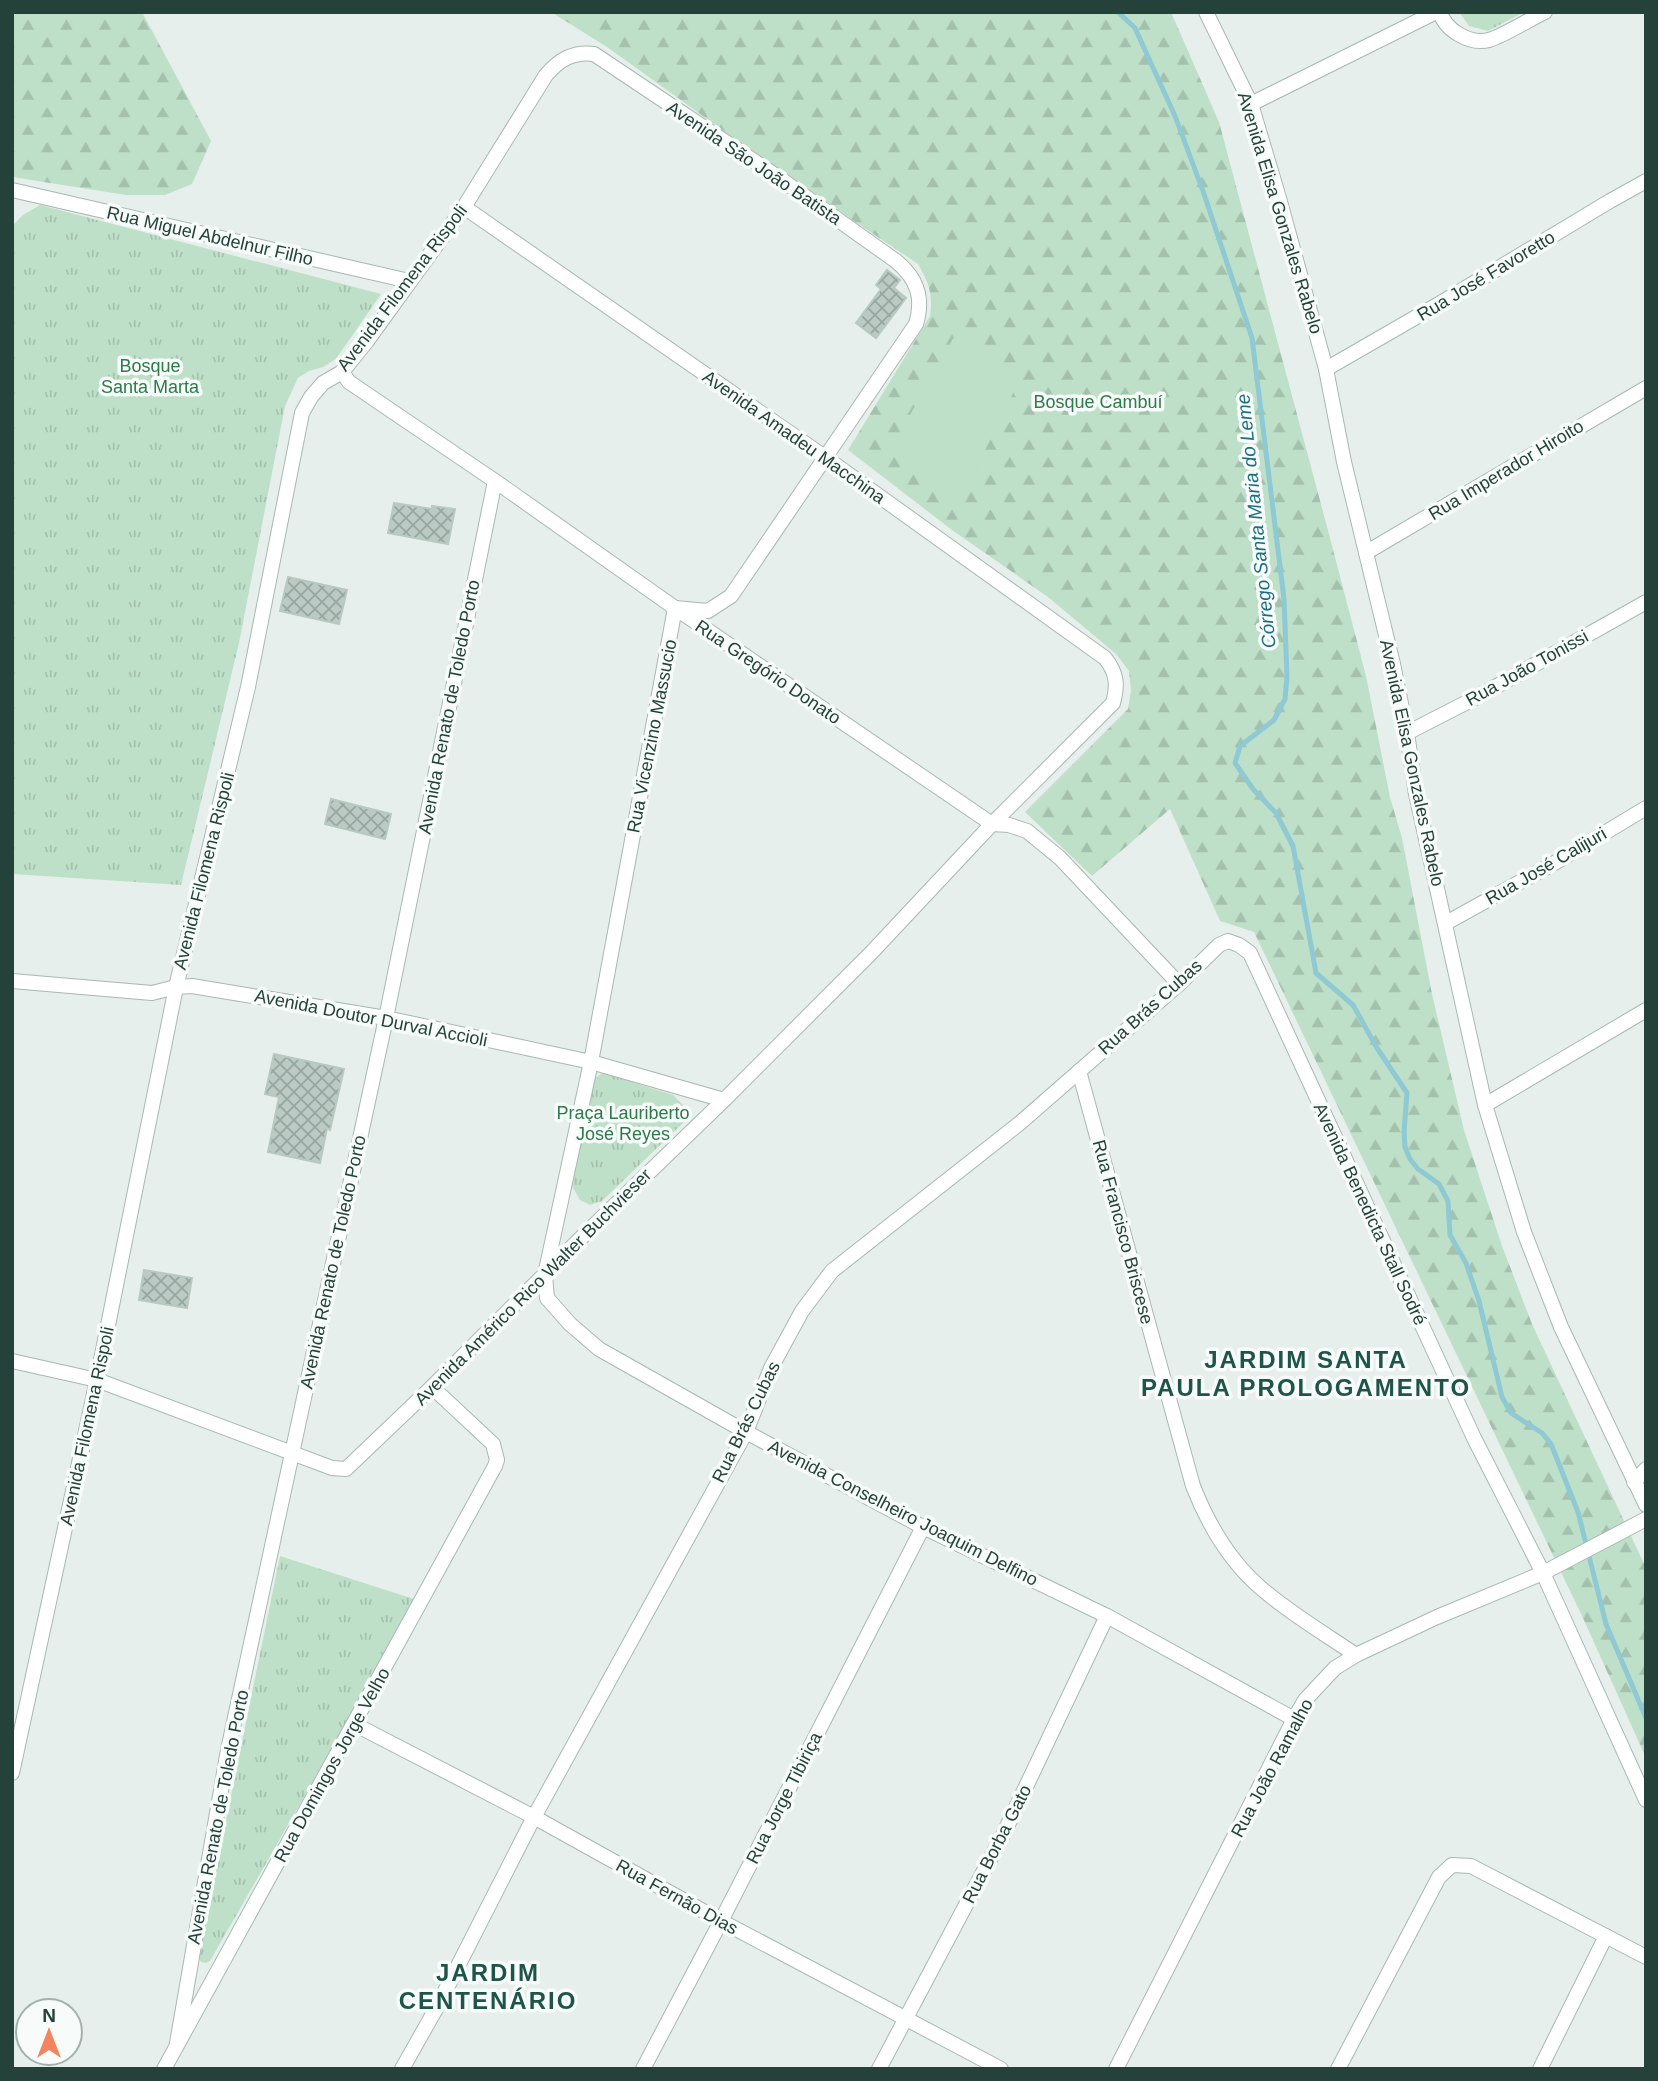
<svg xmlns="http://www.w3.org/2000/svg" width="1658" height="2081" font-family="Arial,sans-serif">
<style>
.grass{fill:url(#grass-tufts)}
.forest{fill:url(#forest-firs)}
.pitch{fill:#bfe0c8}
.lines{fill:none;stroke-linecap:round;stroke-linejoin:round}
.stream{stroke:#8ec9d4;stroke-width:5}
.building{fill:url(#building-cross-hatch);stroke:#b8c9c2;stroke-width:2}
.street-casing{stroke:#a8b8b2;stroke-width:16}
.street{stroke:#fff;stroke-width:14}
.labels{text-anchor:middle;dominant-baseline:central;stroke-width:7;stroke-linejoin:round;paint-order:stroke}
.street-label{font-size:18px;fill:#24423a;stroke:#f7fbf9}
.park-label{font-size:18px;fill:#2d7a4b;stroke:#f7fbf9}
.water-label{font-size:19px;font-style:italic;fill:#1c6f80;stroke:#f7fbf9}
.district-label{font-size:24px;font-weight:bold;letter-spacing:2px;fill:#1f5548;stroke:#f7fbf9}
</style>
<defs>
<pattern id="grass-tufts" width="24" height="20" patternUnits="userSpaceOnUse" patternTransform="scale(1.75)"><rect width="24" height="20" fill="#bfe0c8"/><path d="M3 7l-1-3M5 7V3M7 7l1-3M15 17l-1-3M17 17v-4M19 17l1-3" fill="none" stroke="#a4c1ad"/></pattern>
<pattern id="forest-firs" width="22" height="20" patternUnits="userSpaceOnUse" patternTransform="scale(1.75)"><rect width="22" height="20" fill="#bfe0c8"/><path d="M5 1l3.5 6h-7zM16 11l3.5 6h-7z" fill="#a4c1ad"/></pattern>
<pattern id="building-cross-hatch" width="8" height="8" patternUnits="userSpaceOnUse" patternTransform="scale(1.75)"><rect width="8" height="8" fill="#bbcac4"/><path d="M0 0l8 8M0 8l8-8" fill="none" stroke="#98a6a0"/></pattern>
</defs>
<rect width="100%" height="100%" fill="#e6efeb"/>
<g class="grass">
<path d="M1459,12H1524L1488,31L1469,26Z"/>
<path d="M40,205L381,294L336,359L323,367L309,371L298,378L285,406L239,643L181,885L12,874V226L23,215Z"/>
<path d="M603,1073L673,1095L683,1105L685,1121L602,1201L590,1205L580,1200L572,1186L588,1082Z"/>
<path d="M280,1556L417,1600L210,1961L206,1963L201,1962L198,1957Z"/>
</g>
<g class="forest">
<path d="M12,12H142L211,141L192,184L165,195H126L12,177Z"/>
<path d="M551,12H1171L1219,122L1330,538L1366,676L1390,797L1402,838L1432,994L1464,1130L1502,1246L1532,1324L1646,1568V1758L1583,1618L1254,932L1220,921L1170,809L1092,876L1025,812L1128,709L1131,691L1129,671L1116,654L1048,597L952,530L848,450L930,316C933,294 929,283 918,264L778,170L607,47Z"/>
</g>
<path class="pitch" d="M954,337L1023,373L963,495L888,454Z"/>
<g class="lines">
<path class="stream" d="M1118,12L1135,28L1175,116L1203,191L1252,338L1284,599L1287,677L1285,699L1274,720L1240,746L1235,763L1253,789L1276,813L1293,846L1316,973L1353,1005L1377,1048L1407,1093L1404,1132L1405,1147L1410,1159L1418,1169L1439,1184L1448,1201L1450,1235L1466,1263L1479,1301L1502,1397L1511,1413L1542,1433L1551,1444L1578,1512L1606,1624L1646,1718"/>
</g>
<g class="building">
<path d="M887,270L900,280L894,288L906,298L876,338L856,323L881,289L876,285Z"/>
<path d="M394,503L432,509V506L455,509L448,544L388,533Z"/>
<path d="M288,577L347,590L339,624L280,611Z"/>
<path d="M331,799L391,814L385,839L325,824Z"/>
<path d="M274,1054L344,1069L330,1130L327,1128L320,1163L268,1152L279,1097L265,1094Z"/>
<path d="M144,1270L192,1278L187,1308L139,1300Z"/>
</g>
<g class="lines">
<defs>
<g id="street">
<path d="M1206,12L1251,104L1279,198L1326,369L1344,462L1393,664L1407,733L1416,794L1485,1105L1524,1232L1561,1327L1646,1505"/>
<path d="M1440,12C1445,30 1470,45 1489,40C1505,35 1528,20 1545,12"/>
<path d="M1251,104L1436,12"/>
<path d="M12,190L409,281"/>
<path d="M1326,369L1444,301L1610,201L1646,181"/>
<path d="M342,372L349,382L495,481L675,608L992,824L1009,825L1027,831L1060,858L1179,984"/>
<path d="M1367,552L1646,388"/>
<path d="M1407,733L1479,696L1646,602"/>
<path d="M1446,923L1558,861L1646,808"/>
<path d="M12,981L152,993L176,987L192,986L386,1018L591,1062L724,1100"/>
<path d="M1079,1071L1193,1486C1208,1524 1230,1562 1262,1589C1291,1614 1325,1634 1356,1655"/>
<path d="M1485,1105L1646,1010"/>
<path d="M12,1361L97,1380L332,1468L346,1469L432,1387L582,1237L724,1100L871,953L992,824L1113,703C1118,685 1117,673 1105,658L826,458L464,207"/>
<path d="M1634,1482L1646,1469"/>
<path d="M354,1724L534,1817L721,1921L1001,2069"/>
<path d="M12,1773L97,1380L176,987L248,687L302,413L311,397L323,383L342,372L367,341L464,207L546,75C559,60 573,51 594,54L775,175L896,261C917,278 924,298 916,324L731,596L708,611L675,608L591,1062L545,1275L547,1298L570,1324L599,1349L746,1432L923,1527L1107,1616L1294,1719"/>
<path d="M177,2043L228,1750L386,1018L495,481"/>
<path d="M164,2069L495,1466L497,1460L493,1444L432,1387"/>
<path d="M402,2069L437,2007L534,1817L746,1432L771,1368L802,1311L832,1271L1020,1123L1179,984L1219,945L1228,941L1239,945L1250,953L1474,1438L1543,1573L1646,1800"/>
<path d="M643,2069L721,1921L923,1527"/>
<path d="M879,2069L1004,1833L1107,1616"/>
<path d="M1116,2069L1294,1719L1305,1700L1335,1668L1356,1655L1437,1617L1543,1573L1646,1519"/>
<path d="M1338,2069L1439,1877L1452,1865L1471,1866L1646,1957"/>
<path d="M1540,2069L1606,1936"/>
</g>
</defs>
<use href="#street" class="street-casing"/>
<use href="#street" class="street"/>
</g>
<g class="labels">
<g class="street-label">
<text transform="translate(754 163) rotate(34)">Avenida São João Batista</text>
<text transform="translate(1280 213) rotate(73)">Avenida Elisa Gonzales Rabelo</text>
<text transform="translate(210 236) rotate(13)">Rua Miguel Abdelnur Filho</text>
<text transform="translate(1486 276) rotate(-31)">Rua José Favoretto</text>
<text transform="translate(402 288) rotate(-53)">Avenida Filomena Rispoli</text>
<text transform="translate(794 437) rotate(35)">Avenida Amadeu Macchina</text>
<text transform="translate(1506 470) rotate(-31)">Rua Imperador Hiroito</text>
<text transform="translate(1527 668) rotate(-29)">Rua João Tonissi</text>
<text transform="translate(768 672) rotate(34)">Rua Gregório Donato</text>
<text transform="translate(449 707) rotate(-79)">Avenida Renato de Toledo Porto</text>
<text transform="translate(652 736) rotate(-79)">Rua Vicenzino Massucio</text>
<text transform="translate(1412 763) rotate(78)">Avenida Elisa Gonzales Rabelo</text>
<text transform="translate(1546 866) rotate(-30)">Rua José Calijuri</text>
<text transform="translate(204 871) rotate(-76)">Avenida Filomena Rispoli</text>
<text transform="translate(1150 1007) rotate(-42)">Rua Brás Cubas</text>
<text transform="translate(371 1018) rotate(11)">Avenida Doutor Durval Accioli</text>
<text transform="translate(1370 1214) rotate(65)">Avenida Benedicta Stall Sodré</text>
<text transform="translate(1123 1232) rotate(75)">Rua Francisco Briscese</text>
<text transform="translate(333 1262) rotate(-78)">Avenida Renato de Toledo Porto</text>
<text transform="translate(533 1287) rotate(-45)">Avenida Américo Rico Walter Buchvieser</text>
<text transform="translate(746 1422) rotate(-64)">Rua Brás Cubas</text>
<text transform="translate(87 1426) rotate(-78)">Avenida Filomena Rispoli</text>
<text transform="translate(903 1513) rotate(27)">Avenida Conselheiro Joaquim Delfino</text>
<text transform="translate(332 1765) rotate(-61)">Rua Domingos Jorge Velho</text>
<text transform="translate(1272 1768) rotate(-62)">Rua João Ramalho</text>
<text transform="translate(784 1798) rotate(-63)">Rua Jorge Tibiriça</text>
<text transform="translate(218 1817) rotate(-79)">Avenida Renato de Toledo Porto</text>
<text transform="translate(997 1844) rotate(-63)">Rua Borba Gato</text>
<text transform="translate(677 1897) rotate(29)">Rua Fernão Dias</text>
</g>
<g class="park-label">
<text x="150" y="366">Bosque<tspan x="150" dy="21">Santa Marta</tspan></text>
<text x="1098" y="402">Bosque Cambuí</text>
<text x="623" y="1113">Praça Lauriberto<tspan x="623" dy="21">José Reyes</tspan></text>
</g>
<g class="water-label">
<text transform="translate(1256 521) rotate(-96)">Córrego Santa Maria do Leme</text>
</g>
<g class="district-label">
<text x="1306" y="1359">JARDIM SANTA<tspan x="1306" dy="28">PAULA PROLOGAMENTO</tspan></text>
<text x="488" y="1972">JARDIM<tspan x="488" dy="28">CENTENÁRIO</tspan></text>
</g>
</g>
<rect width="1658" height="2081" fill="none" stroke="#24423a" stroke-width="28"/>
<g transform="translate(49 2032)"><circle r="33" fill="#f7fbf9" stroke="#a3b1ad" stroke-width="2"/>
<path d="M0-5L12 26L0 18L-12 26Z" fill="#f4845f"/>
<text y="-10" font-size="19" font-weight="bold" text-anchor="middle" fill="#24423a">N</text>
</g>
</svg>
